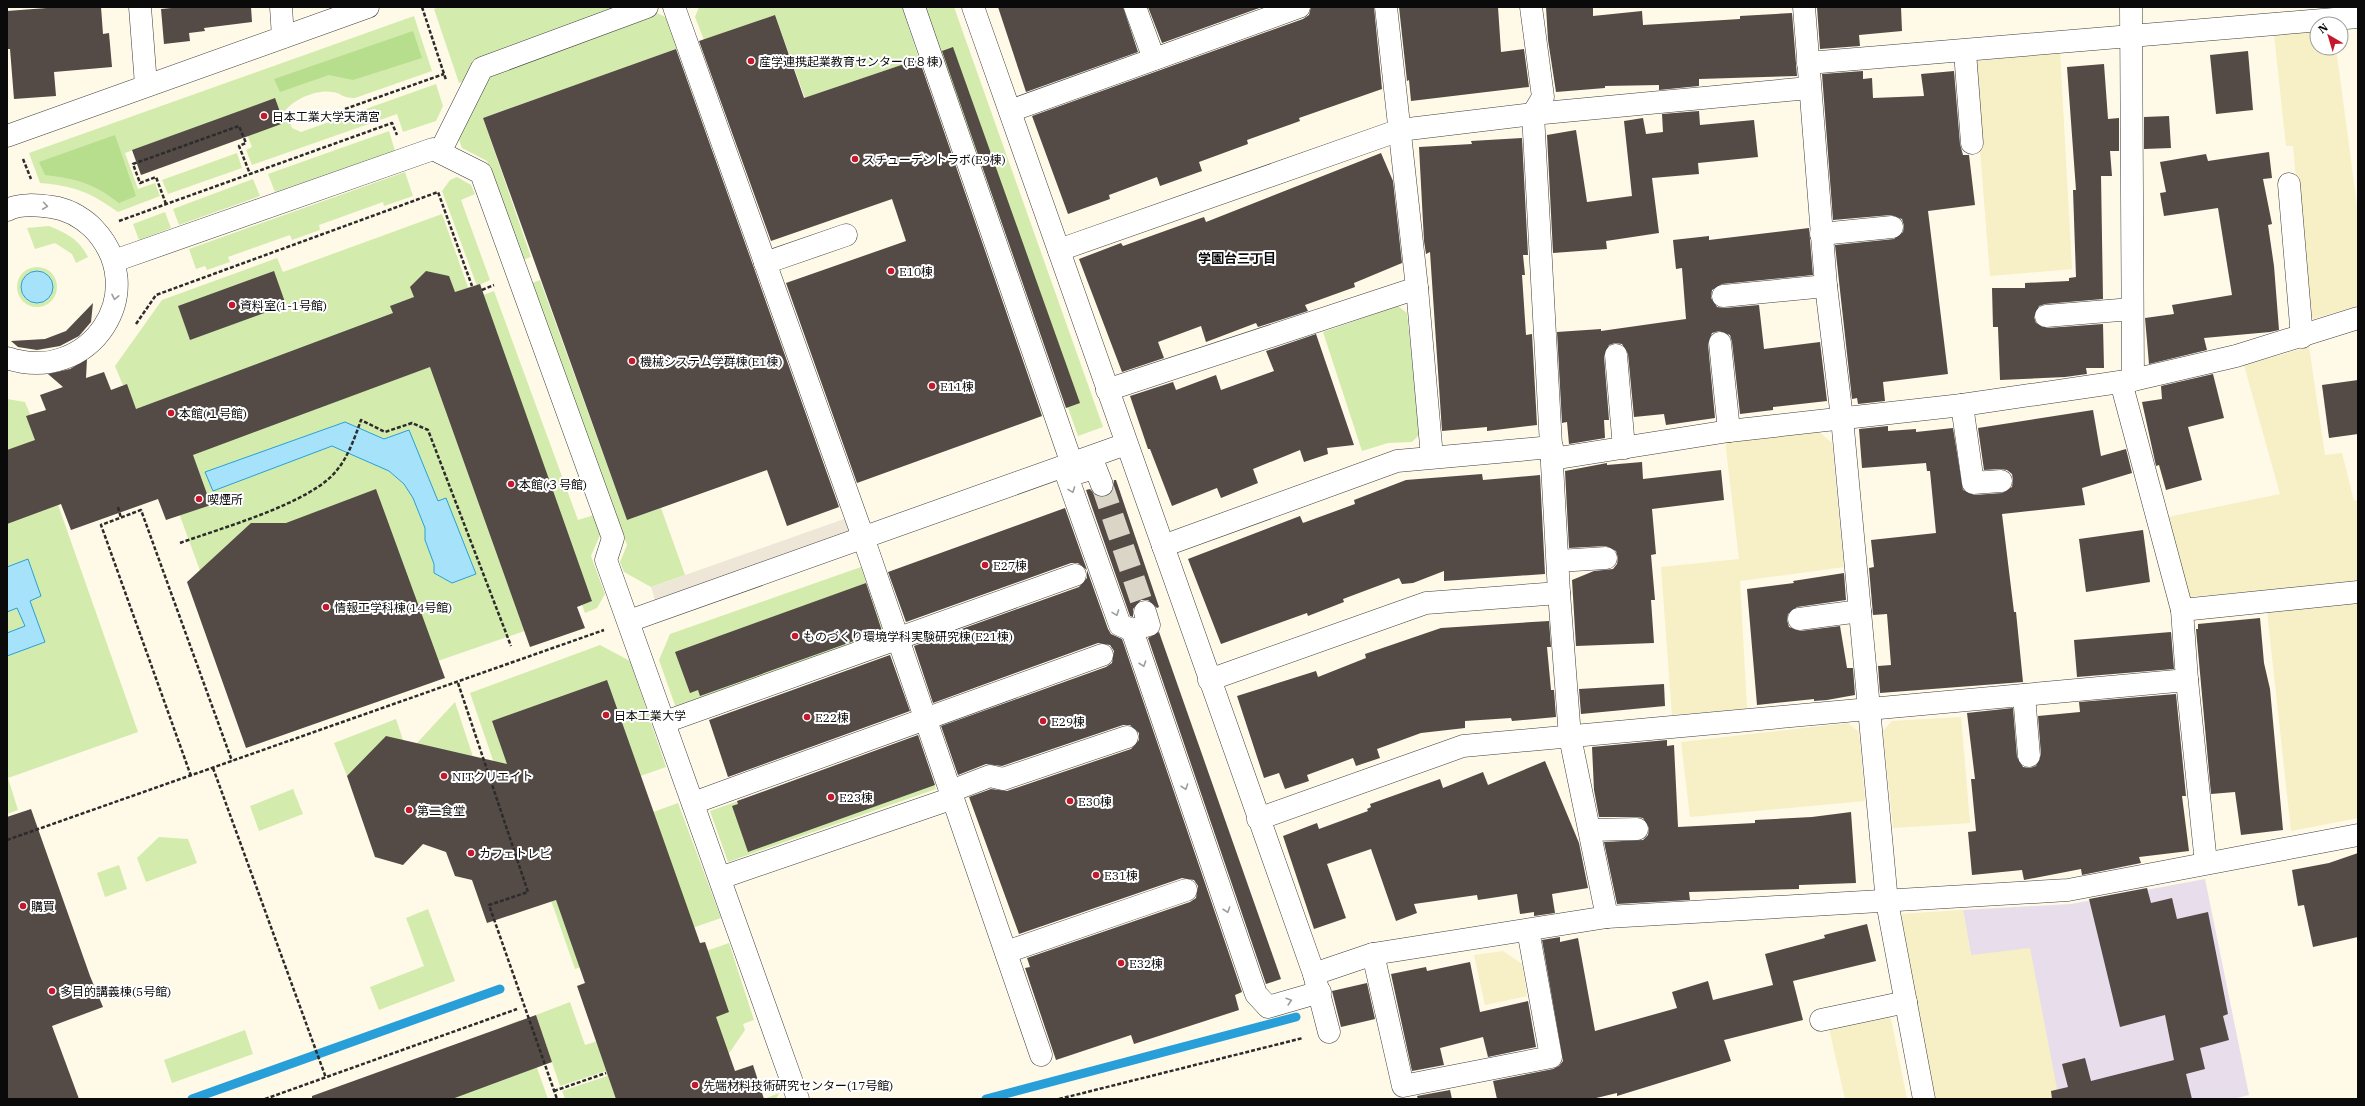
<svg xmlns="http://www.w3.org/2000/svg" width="2365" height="1106" font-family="'IBM Plex Serif','Noto Sans JP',serif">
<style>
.industrial{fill:#e8ddeb}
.farmland{fill:#f7efc5}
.green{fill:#d3ecae}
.forest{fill:#b7de8c}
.plaza{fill:#eee6d7}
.water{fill:#a7e2fb;stroke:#289fd8}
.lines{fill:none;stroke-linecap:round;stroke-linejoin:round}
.stream{stroke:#289fd8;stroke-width:9}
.building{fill:#544a46}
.minor-tunnel{stroke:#dad5c6;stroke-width:22;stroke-dasharray:22 11;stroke-linecap:butt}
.minor-casing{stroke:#3d3d3d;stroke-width:23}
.path{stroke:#2c2c2c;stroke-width:2.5;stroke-dasharray:4 2;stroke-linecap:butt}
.minor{stroke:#fff;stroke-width:22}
.oneway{stroke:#9d9d9d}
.poi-dot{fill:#c4182d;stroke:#fff;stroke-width:1.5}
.labels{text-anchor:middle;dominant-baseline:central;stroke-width:4;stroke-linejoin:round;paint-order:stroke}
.poi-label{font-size:12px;fill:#0a0a0a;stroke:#fff;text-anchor:start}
.neighbourhood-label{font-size:13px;font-weight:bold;fill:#0a0a0a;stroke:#fff}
</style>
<rect width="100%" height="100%" fill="#fff9e7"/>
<path class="industrial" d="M2205,879L2249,1095L2233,1099H2059L1971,955L1963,910L2071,904Z"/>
<g class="farmland">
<path d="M2317,30V48H2336L2358,213V306L2309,320L2293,146H2286L2274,34Z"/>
<path d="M2060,52L2072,269L1990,276L1973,61Z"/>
<path d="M2309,347L2325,455L2342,453L2354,501L2358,500V582L2190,597L2168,517L2280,494L2244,365Z"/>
<path d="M1819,432L1832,443L1844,567L1740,581L1747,709L1672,715L1661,567L1739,559L1725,440Z"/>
<path d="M2358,602V818L2291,831L2267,611Z"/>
<path d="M1961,717L1970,823L1893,828L1883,731L1892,721Z"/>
<path d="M1848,723L1859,732L1865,801L1690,817L1681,742Z"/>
<path d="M1963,910L1971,955L2030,948L2059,1099H1935L1898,914Z"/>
<path d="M1503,951L1522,964L1527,996L1485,1005L1474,955Z"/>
<path d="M1890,1014L1907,1099H1845L1829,1028Z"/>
</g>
<g class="green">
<path d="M439,7H625L459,83L434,9Z"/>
<path d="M699,7H902L919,59L805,98L775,15L704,40L695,17Z"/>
<path d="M925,7H954L1103,427L1078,436Z"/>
<path d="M657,13L673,21L682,47L483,118L531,257L523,260L487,161L462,148L458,137L487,75Z"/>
<path d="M414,16L432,71L355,98C341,98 342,93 332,92C317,89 294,99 285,111L292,128L301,132L436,84L443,106L436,121L403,132L397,114L252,165L246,150L252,147L238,112L125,153L138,189L155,183L160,196L118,212C90,192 74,186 40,183L29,153Z"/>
<path d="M389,131L395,151L275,192L268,174Z"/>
<path d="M237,153L242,168L168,194L162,180Z"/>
<path d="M405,172L413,196L384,206L383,202L319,225L320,230L292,240L290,235L228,257L230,262L207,270L205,266L196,269L189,249Z"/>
<path d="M457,177L471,185L475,194L461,200L490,280L477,286L442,191L450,180Z"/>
<path d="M253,179L260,196L179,225L173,209Z"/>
<path d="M165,212L171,228L139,240L133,224Z"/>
<path d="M442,214L470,293L136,417L115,366L162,300L277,258L283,272Z"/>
<path d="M49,226C66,233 79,239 88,257L76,263L72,254L55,243L35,249L27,228Z"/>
<circle cx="37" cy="287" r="20"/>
<path d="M540,280L627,520L661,508L685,575L651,587L624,572L620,562L627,545L532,283Z"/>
<path d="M494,291L578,520L594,515L600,535L591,556L605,594L597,608L585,613L582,605L592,600L478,297Z"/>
<path d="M1398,306L1407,313L1420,434L1412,442L1388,443L1362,451L1323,332Z"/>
<path d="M437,317L545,624L256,724L149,431Z"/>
<path d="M7,399L25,402L45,450L7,464Z"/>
<path d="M43,462L138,732L8,778L18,810L7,814V475Z"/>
<path d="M861,567L884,634L676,708L659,660L670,634Z"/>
<path d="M600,645L630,661L666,767L632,779L645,815L678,803L721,918L575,969L526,829L496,769L470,693Z"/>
<path d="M455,702L479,775L475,780L417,743Z"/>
<path d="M396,719L403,740L347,776L334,743Z"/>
<path d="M917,738L936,789L728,862L710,811Z"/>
<path d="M293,789L303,814L259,831L250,806Z"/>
<path d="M159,837L188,839L197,863L146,882L137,858Z"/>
<path d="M119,865L127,889L105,897L97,873Z"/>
<path d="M428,909L455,981L379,1010L370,987L424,966L406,918Z"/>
<path d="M729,943L754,1020L743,1024L745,1030L719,1068L764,1099L779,1093L776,1099H565L562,1091L607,1076L606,1071L560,1086L536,1015L570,1002L585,1045L604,1039L652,970Z"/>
<path d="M520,1020L548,1099H392L505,1026Z"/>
<path d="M245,1030L253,1054L172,1083L164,1060Z"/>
</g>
<g class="forest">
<path d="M413,31L422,58L353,80L329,75L280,92L274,79Z"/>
<path d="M115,135L136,196L119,203C93,183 77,179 45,175L39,162Z"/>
</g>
<path class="plaza" d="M847,518L851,532L655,600L651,587Z"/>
<g class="water">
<circle cx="37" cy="287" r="16"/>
<path d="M345,422L384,439L409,430L438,501L446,498L476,574L452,583L434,573V564L425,540V528L413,498L404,484L389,471L332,446L213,491L205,472Z"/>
<path d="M28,559L41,596L30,601L45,642L7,656V633L25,626L17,608L7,612V567Z"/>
</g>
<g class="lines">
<g class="stream">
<path d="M192,1099L500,989"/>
<path d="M986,1099L1296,1017"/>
</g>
</g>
<g class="building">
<path d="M60,7H101L103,34L109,33L112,67L54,72L56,96L14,99L10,49H7V11Z"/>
<path d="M182,7H251L252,22L204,28L205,31L189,33L190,41L164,44L161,9Z"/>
<path d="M998,7H1123L1138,52L1026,92Z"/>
<path d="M1148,7H1262L1162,43Z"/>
<path d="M1311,7H1374L1382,89L1299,118L1300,121L1247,140L1248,144L1199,162L1202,171L1160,186L1157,177L1109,195L1110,199L1068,214L1032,116L1303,19L1309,15Z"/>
<path d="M1399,7H1498L1501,52L1524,49L1529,87L1411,101L1409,80L1407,81Z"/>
<path d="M1546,7H1593V16L1642,11L1643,25L1740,19V16L1792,13L1797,76L1699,79V86L1659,90V85L1605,86V88L1556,92L1548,40Z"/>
<path d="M1817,7H1901L1902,31L1859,35L1860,46L1820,49Z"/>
<path d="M775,15L804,98L919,59L1042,416L857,483L786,283L906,241L892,199L771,241L699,41Z"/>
<path d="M953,47L1080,403L1066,408L942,51Z"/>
<path d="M676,49L839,507L787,526L767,470L627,520L483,118Z"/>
<path d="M2248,51L2253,110L2216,114L2210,55Z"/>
<path d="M2104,64L2108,119L2119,118V151H2110L2112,176H2101L2103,299L2045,304L2039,306L2034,317L2036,323L2047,328L2103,324L2104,368H2086L2087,374L2065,377L2000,380L1998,327H1993L1992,288H2025V283L2069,281V278L2076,277L2073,190H2076L2067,67Z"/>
<path d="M1863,71V79L1872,78L1873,98L1924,96L1921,74L1954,71L1960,144L1963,155H1969L1975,205L1928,211L1948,374L1883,382L1885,401L1858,404L1857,398L1852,399L1835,245L1894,239L1903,232L1904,226L1902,219L1891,215L1833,220L1822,74Z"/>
<path d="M275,98L284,123L141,175L132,150Z"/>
<path d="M1699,111L1700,125L1754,120L1758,157L1698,163L1699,174L1652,178L1659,233L1606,241L1607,249L1553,253L1547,135L1576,130L1587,202L1632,196L1624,121L1643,118L1646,134L1663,132L1662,114Z"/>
<path d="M2169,116L2171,148L2144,149V117Z"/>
<path d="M1522,138L1528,255H1523L1525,275H1522L1526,335L1532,334L1537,425L1487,431V427L1442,431L1430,252L1426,254L1424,241L1419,147L1472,144L1471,141Z"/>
<path d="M2269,152L2272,178L2263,179L2272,224L2268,225L2274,266L2279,330L2270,332L2204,338L2207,350L2149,364L2145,318L2174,314L2172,305L2232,295L2218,208L2164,216L2160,193L2166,192L2160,162L2206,154L2208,161Z"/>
<path d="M1381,153L1393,181L1402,263L1354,283L1355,287L1305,305L1308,311L1258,327L1256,323L1206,342L1201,326L1158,342L1164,358L1122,372L1079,259L1121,243L1123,246L1204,217L1206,222Z"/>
<path d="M1809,228L1813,275L1722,284L1712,290L1711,298L1717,307L1724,308L1759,305L1764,349L1820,342L1827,401L1773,407V410L1740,414L1732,342L1730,335L1719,331L1712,333L1708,344L1715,418L1666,425L1664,414L1634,417L1628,354L1622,344L1615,343L1609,345L1604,356L1609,420H1604L1605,438L1569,444L1567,422L1562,423L1557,332L1601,329V331L1686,319L1682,268L1676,269L1673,240L1709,236V240Z"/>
<path d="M274,271L286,305L190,340L178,306Z"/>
<path d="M426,271L449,276L455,292L480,284L592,601L577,607L585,628L530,647L430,367L193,455L211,505L166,520L158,499L71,530L61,504L7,524V450L35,440L26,416L46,410L40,395L63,387L48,374L70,369L87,359L86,378L104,372L111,390L127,384L136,409L393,313L390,306L414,297L410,287Z"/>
<path d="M93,303L91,322L79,336L60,346L37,350L18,347L11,341L45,339L66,331Z"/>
<path d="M1316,334L1354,445L1327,448L1328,454L1304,462L1300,450L1253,469L1258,483L1221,498L1217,488L1172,506L1150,449H1148L1130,396L1173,382L1176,390L1216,375L1221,390L1274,371L1266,351Z"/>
<path d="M2213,374L2224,418L2188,427L2202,480L2166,490L2159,465L2156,466L2142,402L2162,399L2161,386Z"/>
<path d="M2358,380V434L2329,438L2322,385Z"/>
<path d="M2093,410L2101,456L2126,449L2132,473L2082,488L2085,505L2002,514L2014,612H2016L2023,682L1880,693L1878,666L1891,665L1887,614L1873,615L1869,568L1874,567L1871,540L1936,533L1930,471H1927L1926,463L1862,468L1859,429L1888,426V431L1916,429V432L1953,428L1963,490L1974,495L2002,493L2012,487L2013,480L2012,474L2007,470L2000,469L1984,470L1978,428Z"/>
<path d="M1642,462L1643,479L1721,470L1724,500L1652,509L1656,554L1651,555L1655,600H1651L1654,643L1576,646L1572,580L1594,571L1613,569L1617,564L1618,558L1616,551L1606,546L1569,548L1565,471L1607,463V465Z"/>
<path d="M1482,474L1483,480L1540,475L1545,574L1444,581V571L1413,583L1402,584L1399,578L1343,599L1344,602L1308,616L1307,613L1221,644L1188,559L1300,516L1303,523L1355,504L1354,500L1406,480Z"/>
<path d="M1114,480H1116L1159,607L1157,608L1148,600H1141L1133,609V617L1130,616L1086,490L1090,489L1094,494L1100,497H1106L1112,492Z"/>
<path d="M376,489L445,678L246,748L187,582L251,523H286Z"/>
<path d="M1065,508L1108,629L1111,634L1122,639L1242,992L1235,995L1239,1010L1134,1044L1131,1035L1056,1060L1025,968L1030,967L1027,958L1190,902L1196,898L1198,886L1194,880L1182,878L1019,934L969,797L991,789L1007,791L1131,749L1139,740V733L1130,725H1123L1002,766L986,764L958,775L941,726L1106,667L1112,663L1114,651L1110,645L1098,643L933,703L914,646L1079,587L1087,578V570L1078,563H1071L906,622L888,572Z"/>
<path d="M2143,530L2150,582L2086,592L2079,539Z"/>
<path d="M1844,573L1846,600L1797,607L1788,614L1787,620L1789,627L1800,631L1840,626L1847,668H1853L1855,695L1827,700L1814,701V699L1757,705L1747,589L1794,583L1793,581Z"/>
<path d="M866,583L882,631L700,696L698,690L690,693L675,652Z"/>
<path d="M2260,618L2264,663L2270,689L2283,830L2241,835L2235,792L2211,794L2196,629H2198V624Z"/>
<path d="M1549,621L1551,647H1547L1551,690H1554L1556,717L1512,721L1511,718L1465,721V728L1421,733L1377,749L1380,758L1356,766L1353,758L1307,775L1309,781L1285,789L1279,773L1264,778L1237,696L1316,671L1318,677L1366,658L1365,654L1441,628Z"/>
<path d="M1159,632L1281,979L1266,984L1148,638Z"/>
<path d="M2171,632L2174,669L2077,677L2074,640Z"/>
<path d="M890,655L910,711L728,777L709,720Z"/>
<path d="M607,680L700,943L705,942L729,1012L716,1017L735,1071L753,1065L764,1099H616L577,986L585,983L556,900L487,923L472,880L455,876L446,852L423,844L403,865L375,857L347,776L386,736L507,764L492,721Z"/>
<path d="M1664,684L1665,706L1581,714L1579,689Z"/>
<path d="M2176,694L2186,796H2182L2189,851L2139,857L2141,863L2082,875L2081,869L2024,880L2022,870L1972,875L1968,832L1976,831L1971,779H1975L1967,713L2013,708L2017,757L2023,767L2030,768L2036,766L2041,755L2038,716L2080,712L2079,702Z"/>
<path d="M918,735L935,785L748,852L732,806L738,804L737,801Z"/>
<path d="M1667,740V746L1674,745L1678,827L1755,823V820L1812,817L1851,812L1856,883L1799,885V889L1689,892L1690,900L1617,904L1604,842L1643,840L1648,835L1649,828L1643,818L1637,817H1599L1594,790L1592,747Z"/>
<path d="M1545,761L1579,843L1588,888L1552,894L1555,913L1534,916V912L1520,914L1517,894L1478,900L1477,895L1414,904L1417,913L1396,921L1371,849L1327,864L1346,918L1314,929L1283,836L1317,823L1319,829L1368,811L1367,809L1371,807L1370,804L1440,779L1443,788L1483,772L1488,785Z"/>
<path d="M31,809L90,976L103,1007L52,1026L79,1099H7V817Z"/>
<path d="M2358,853V937L2313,947L2304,905L2298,906L2292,870L2329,863Z"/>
<path d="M2147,888L2151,903L2172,898L2177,919L2208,912L2228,1014L2223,1016L2229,1040L2200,1048L2205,1069L2186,1074L2192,1099H2052L2051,1091L2068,1087L2062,1064L2085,1058L2091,1081L2174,1060L2165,1015L2120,1027L2089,899Z"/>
<path d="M1867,924L1876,961L1793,981L1803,1020L1724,1040L1731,1061L1617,1096V1093L1592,1099H1497L1493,1081L1553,1069L1559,1066L1563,1061L1542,940L1560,937V942L1578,938L1595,1031L1677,1008L1672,992L1708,981L1713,1000L1773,985L1765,954L1825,938L1824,935Z"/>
<path d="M1470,962L1480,1012L1528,1001L1536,1047L1488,1057L1483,1037L1440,1048L1444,1065L1412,1071L1391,974L1426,967L1427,971Z"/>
<path d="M1367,983L1375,1019L1341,1027L1332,991Z"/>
<path d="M536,1015L552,1062L452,1099H312V1096Z"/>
<path d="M1450,1090L1452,1099H1418L1417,1096Z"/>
</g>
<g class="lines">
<path class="minor-tunnel" d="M1102,485L1145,612"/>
<defs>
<g id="minor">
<path d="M140,7L146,85"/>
<path d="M281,7L283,37"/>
<path d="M674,7L863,537L1041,1055"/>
<path d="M914,7L1072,464"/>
<path d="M973,7L1314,974L1329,1032"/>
<path d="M1135,7L1154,59"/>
<path d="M1386,7L1417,288L1432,457"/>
<path d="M1531,7L1543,97L1533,114L1559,593L1570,737L1607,917"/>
<path d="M1804,7L1826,286L1842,418L1887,902L1924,1099"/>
<path d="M2131,7L2133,380"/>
<path d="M1965,52L1972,143"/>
<path d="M1808,63L2358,17"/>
<path d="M1010,111L1299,7"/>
<path d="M7,136L368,7"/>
<path d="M440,152L482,68L647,7"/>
<path d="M2289,184L2302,337"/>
<path d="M7,210C20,203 38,205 52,207C67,209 81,217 92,227C154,290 90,386 7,358"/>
<path d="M1821,234L1892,227"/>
<path d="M1059,250L1400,130L1533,114L1809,88"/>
<path d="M114,261L433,149L481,173L613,538L606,560L798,1099"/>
<path d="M765,263L846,235"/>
<path d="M1723,296L1826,286"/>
<path d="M2046,316L2132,309"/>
<path d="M1720,343L1729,431"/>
<path d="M1616,355L1624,448"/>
<path d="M2121,382L2182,610L2187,680L2206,863"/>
<path d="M1107,390L1417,288"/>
<path d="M1962,405L1973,483L2001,481"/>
<path d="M1552,459L1729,431L1962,405L2133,380L2236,356L2358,318"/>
<path d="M1095,467L1102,485"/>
<path d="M1091,469L1067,476L1120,625L1132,630"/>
<path d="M1163,546L1397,461L1552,447"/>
<path d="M1558,561L1606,558"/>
<path d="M2182,610L2358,592"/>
<path d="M1145,612L1149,625L1132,630L1256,994L1268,1007L1320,992"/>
<path d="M1799,619L1860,611"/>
<path d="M629,621L1126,444"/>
<path d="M1209,680L1426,603L1559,593"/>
<path d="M2024,695L2029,756"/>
<path d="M665,722L1075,575"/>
<path d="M951,791L990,776L1003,779L1127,737"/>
<path d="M693,803L1102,655"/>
<path d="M1258,819L1463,746L2187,680"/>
<path d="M1590,830L1637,829"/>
<path d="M720,878L953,798"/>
<path d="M1006,952L1186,890"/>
<path d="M1373,954L1403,1086L1551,1057L1528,930"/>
<path d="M1314,974L1373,954L1607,917L2068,890L2358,835"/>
<path d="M1821,1020L1906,1002"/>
</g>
</defs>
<use href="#minor" class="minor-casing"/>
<g class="path">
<path d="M422,7L446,80"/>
<path d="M345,109L444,74"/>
<path d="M23,159L31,179"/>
<path d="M166,204L156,177L140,183L133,164L239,126L246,143L239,146L250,174"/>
<path d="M119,221L392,123L397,135"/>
<path d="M482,290L494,285"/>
<path d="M136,324L156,295L438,192L472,286"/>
<path d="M118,507L121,518"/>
<path d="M180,543C221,528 312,503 337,470C348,457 355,437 361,420L385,432L412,423L428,430L511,646"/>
<path d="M458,683L528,892L489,905L557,1099"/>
<path d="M213,768L326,1078"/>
<path d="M191,776L101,525L141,510L232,761"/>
<path d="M7,840L604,630"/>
<path d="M554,1091L606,1073"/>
<path d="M265,1099L517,1009"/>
<path d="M1059,1099L1303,1038"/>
</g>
<use href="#minor" class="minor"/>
</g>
<defs><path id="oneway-chevron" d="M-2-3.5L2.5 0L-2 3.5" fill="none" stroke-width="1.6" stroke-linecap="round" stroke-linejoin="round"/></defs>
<g class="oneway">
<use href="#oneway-chevron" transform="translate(45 206) rotate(8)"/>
<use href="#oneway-chevron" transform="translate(115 297) rotate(102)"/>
<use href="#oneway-chevron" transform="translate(1072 490) rotate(70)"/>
<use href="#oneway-chevron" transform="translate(1116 613) rotate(70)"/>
<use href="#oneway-chevron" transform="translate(1143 664) rotate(71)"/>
<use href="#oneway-chevron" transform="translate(1185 787) rotate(71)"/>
<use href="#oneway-chevron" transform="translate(1227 910) rotate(71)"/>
<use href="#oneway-chevron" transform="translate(1289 1001) rotate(-17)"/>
</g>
<g class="poi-dot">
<circle cx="751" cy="61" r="4"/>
<circle cx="264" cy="116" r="4"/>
<circle cx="855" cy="159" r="4"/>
<circle cx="891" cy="271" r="4"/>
<circle cx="232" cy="305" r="4"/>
<circle cx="632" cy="361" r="4"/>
<circle cx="932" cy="386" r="4"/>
<circle cx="171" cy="413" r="4"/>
<circle cx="511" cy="484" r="4"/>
<circle cx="199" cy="499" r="4"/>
<circle cx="985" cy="565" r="4"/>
<circle cx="326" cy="607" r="4"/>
<circle cx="795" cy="636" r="4"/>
<circle cx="606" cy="715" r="4"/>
<circle cx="807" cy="717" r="4"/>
<circle cx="1043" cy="721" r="4"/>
<circle cx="444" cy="776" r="4"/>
<circle cx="831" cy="797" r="4"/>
<circle cx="1070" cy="801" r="4"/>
<circle cx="409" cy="810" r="4"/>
<circle cx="471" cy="853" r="4"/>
<circle cx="1096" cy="875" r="4"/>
<circle cx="23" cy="906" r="4"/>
<circle cx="1121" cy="963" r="4"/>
<circle cx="52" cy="991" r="4"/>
<circle cx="695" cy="1085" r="4"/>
</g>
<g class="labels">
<g class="poi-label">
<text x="759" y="61">産学連携起業教育センター(E８棟)</text>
<text x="272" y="116">日本工業大学天満宮</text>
<text x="863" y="159">スチューデントラボ(E9棟)</text>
<text x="899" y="271">E10棟</text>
<text x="240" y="305">資料室(1-1号館)</text>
<text x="640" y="361">機械システム学群棟(E1棟)</text>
<text x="940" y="386">E11棟</text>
<text x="179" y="413">本館(１号館)</text>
<text x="519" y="484">本館(３号館)</text>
<text x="207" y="499">喫煙所</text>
<text x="993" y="565">E27棟</text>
<text x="334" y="607">情報工学科棟(14号館)</text>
<text x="803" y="636">ものづくり環境学科実験研究棟(E21棟)</text>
<text x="614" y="715">日本工業大学</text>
<text x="815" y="717">E22棟</text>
<text x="1051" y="721">E29棟</text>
<text x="452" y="776">NITクリエイト</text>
<text x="839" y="797">E23棟</text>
<text x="1078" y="801">E30棟</text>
<text x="417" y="810">第二食堂</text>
<text x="479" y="853">カフェトレビ</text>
<text x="1104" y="875">E31棟</text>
<text x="31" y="906">購買</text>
<text x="1129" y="963">E32棟</text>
<text x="60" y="991">多目的講義棟(5号館)</text>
<text x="703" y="1085">先端材料技術研究センター(17号館)</text>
</g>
<g class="neighbourhood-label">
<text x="1237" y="258">学園台三丁目</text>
</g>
</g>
<rect width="2365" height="1106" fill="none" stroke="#0a0a0a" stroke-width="16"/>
<g transform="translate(2329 36) rotate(322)"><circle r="19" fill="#ffffff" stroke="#9d9d9d"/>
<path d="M0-3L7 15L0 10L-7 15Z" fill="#c4182d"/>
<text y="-6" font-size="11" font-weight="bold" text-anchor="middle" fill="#0a0a0a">N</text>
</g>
</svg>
